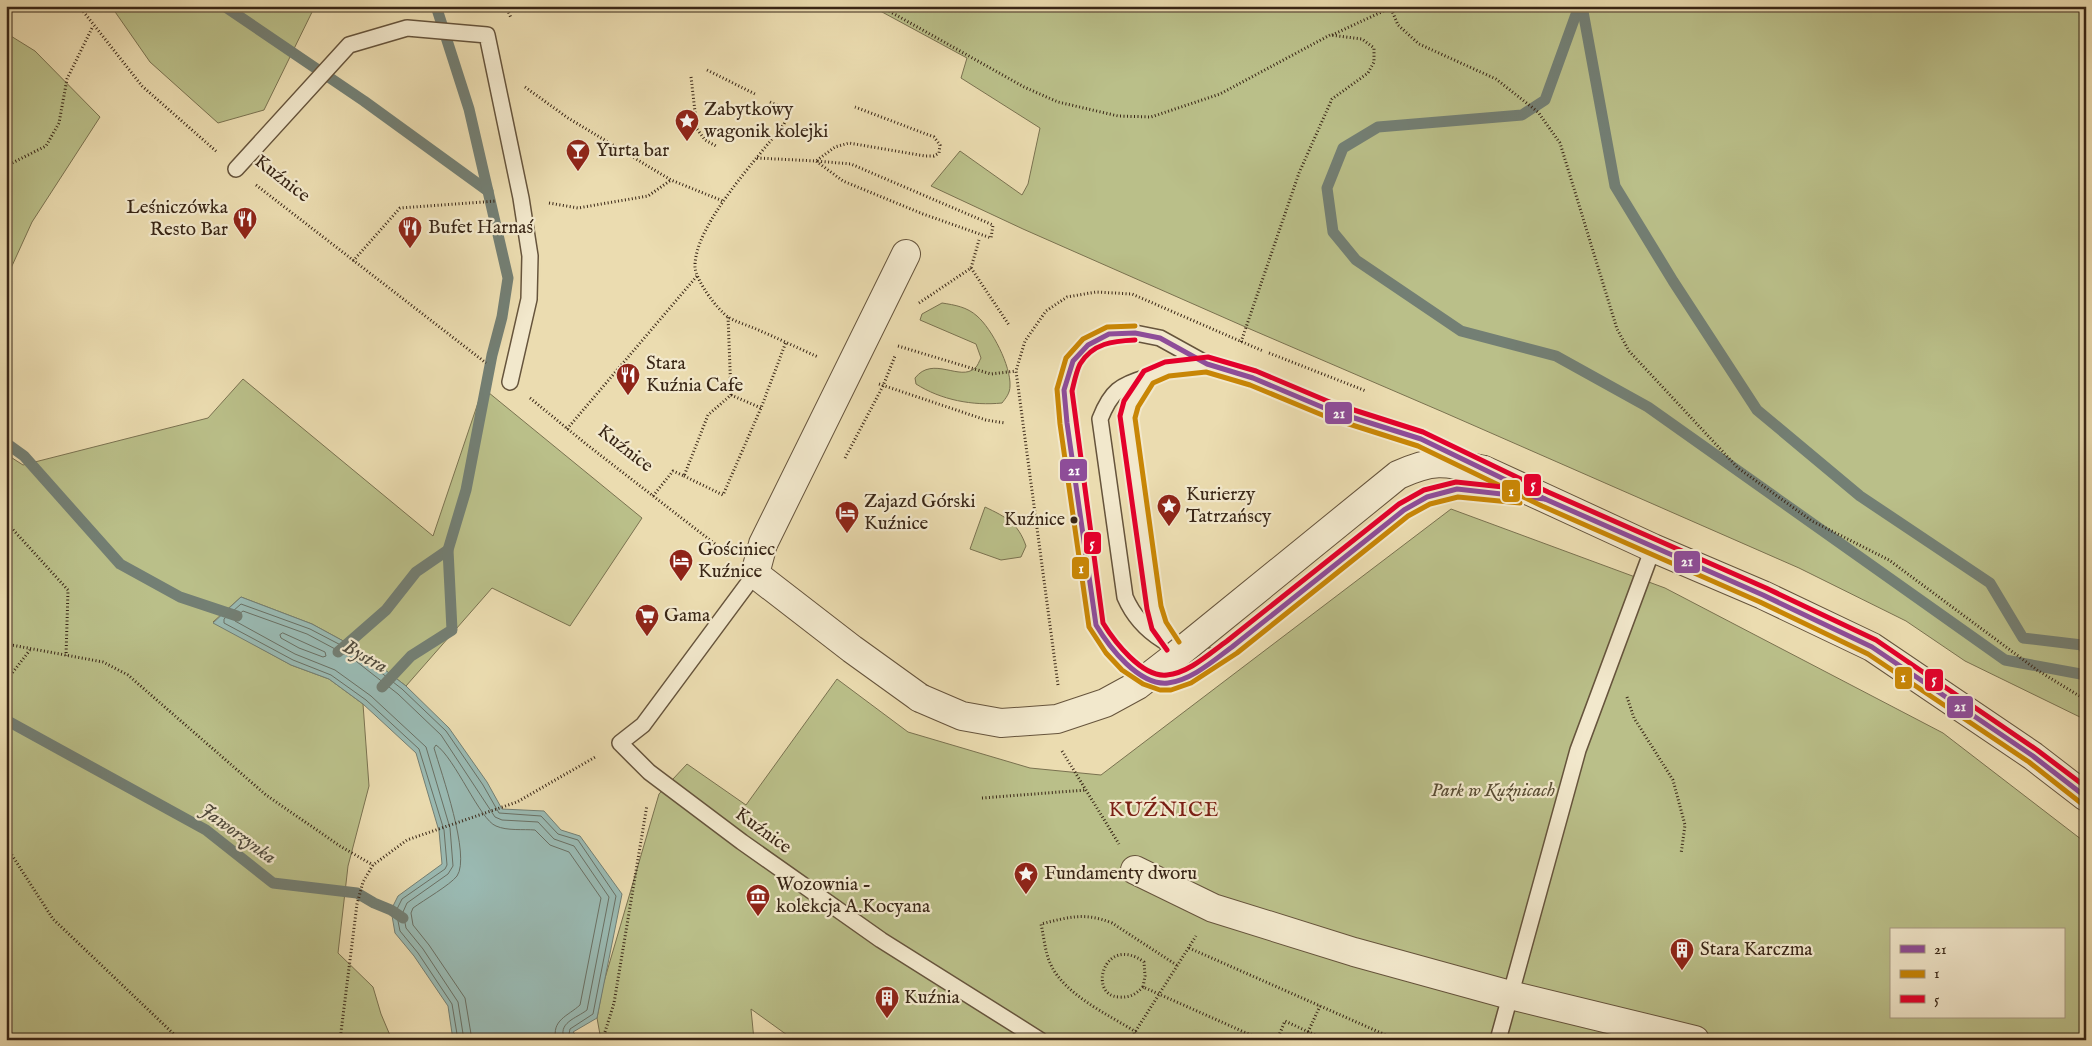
<svg xmlns="http://www.w3.org/2000/svg" width="2092" height="1046" font-family="'IM FELL English',serif">
<style>
.green{fill:#babf89;stroke:#7a7250;fill-rule:evenodd}
.water{fill:#9abab3;stroke:#737f74}
.lines{fill:none;stroke-linecap:round;stroke-linejoin:round}
.shore{stroke:#6a7064;stroke-width:1}
.stream{stroke:#737f74;stroke-width:11}
.lane-casing{stroke:#66543c;stroke-width:18}
.street-casing{stroke:#66543c;stroke-width:30}
.path{stroke:#392616;stroke-width:3;stroke-dasharray:1 2.5;stroke-linecap:butt}
.lane{stroke:#f2e8cc;stroke-width:15}
.street{stroke:#f2e8cc;stroke-width:28}
.street-bridge-casing{stroke:#66543c;stroke-width:30;stroke-linecap:butt}
.street-bridge{stroke:#f2e8cc;stroke-width:28}
.bus-1-casing{stroke:#f2e8cc;stroke-width:9}
.bus-2-casing{stroke:#f2e8cc;stroke-width:9}
.bus-3-casing{stroke:#f2e8cc;stroke-width:9}
.bus-1{stroke:#8e4d99;stroke-width:5}
.bus-2{stroke:#c88606;stroke-width:5}
.bus-3{stroke:#e4002b;stroke-width:5}
.bus-dot{fill:#392616;stroke:#f2e8cc;stroke-width:2}
.labels{text-anchor:middle;dominant-baseline:central;stroke-width:4.5;stroke-linejoin:round;paint-order:stroke}
.bus-label{font-size:18px;fill:#392616;stroke:#f2e8cc;text-anchor:end}
.poi-label{font-size:19px;fill:#392616;stroke:#f2e8cc;text-anchor:start}
.street-label{font-size:19px;fill:#392616;stroke:#f2e8cc}
.park-label{font-size:19px;font-style:italic;fill:#594c33;stroke:#f2e8cc}
.water-label{font-size:20px;font-style:italic;fill:#514b3d;stroke:#f2e8cc}
.quarter-label{font-size:21px;letter-spacing:1px;fill:#7a1f14;stroke:#f2e8cc}
.line-badge{stroke:#f2e8cc;stroke-width:2}
.badge-label{font-size:14px;text-anchor:middle;font-weight:bold;fill:#fff}
</style>
<rect width="100%" height="100%" fill="#ebdcb0"/>
<filter id="stains"><feTurbulence type="fractalNoise" baseFrequency=".004" numOctaves="4"/><feColorMatrix values="0 0 0 0 .2 0 0 0 0 .09 0 0 0 0 .02 0 0 0 .5 -.17"/></filter>
<radialGradient id="worn" r=".72"><stop offset=".6" stop-color="#630" stop-opacity="0"/><stop offset="1" stop-color="#630" stop-opacity=".3"/></radialGradient>
<g class="green">
<path d="M111,6H307L313,10L264,110L218,123L150,62Z"/>
<path d="M871,6H2086V720L1965,661L1906,621L1799,568L1443,412L1250,329L1023,229L931,186L960,151L1022,195L1028,184L1040,128L961,78L967,58Z"/>
<path d="M6,33L35,51L100,117L32,222L6,279Z"/>
<path d="M942,303C955,305 967,307 977,316C992,329 1011,366 1010,386C1010,393 1006,398 1002,403C973,406 941,400 916,384L915,378C933,355 960,382 975,368C978,366 979,361 981,358L976,344L920,320L922,314Z"/>
<path d="M243,379L433,536L483,388L642,518L570,626L492,588L406,686L358,649L312,624L241,597L213,622L291,665L329,679L363,704L369,786L348,866L338,953L373,987L381,1014L392,1040H6V454L23,465L208,418Z"/>
<path d="M985,507C1006,517 1018,523 1026,546L1021,557L1001,560L970,549Z"/>
<path d="M1451,509L1665,588L1943,733L2086,843V1040H794L751,1009L754,1040H601L597,1018L603,985L659,794L687,764L746,805L837,679L908,732L1030,768L1101,775ZM1891,930H2063V1017H1891Z"/>
</g>
<path class="water" d="M241,597L312,624L358,649L406,686L449,728L487,782L502,809L544,811L561,830L580,836L622,894L597,1018L573,1032L580,1040H453L448,1006L414,956L395,933L391,910L398,896L442,864L439,831L416,753L363,704L329,679L291,665L213,623Z"/>
<g class="lines">
<g class="shore">
<path d="M283,633L325,652L326,656L323,657L299,648L281,638L280,635Z"/>
<path d="M458,1040L452,1004L418,953L400,931L396,911L402,899L445,869L447,865L444,830L419,749L366,700L331,675L293,660L224,623V619L241,604L310,629L356,653L402,689L446,731L483,785L499,813L541,816L558,834L578,840L616,896L593,1014L570,1029L569,1034L573,1040"/>
<path d="M464,1040L458,1002L423,949L406,928L403,912L407,903L448,874L453,866L450,828L426,747L371,696L335,670L295,654L235,621L234,618L243,611L307,634L352,658L398,694L441,735L495,817L502,820L538,822L554,839L574,846L609,897L587,1010C577,1018 556,1023 565,1040"/>
<path d="M472,1040L465,998L429,945L413,925L411,913L413,908C424,900 450,885 457,876C471,856 441,772 434,748L436,745C455,758 480,820 496,826C507,831 523,829 535,830L550,845L569,852L601,898L580,1005C568,1016 551,1020 556,1040"/>
</g>
<g class="stream">
<path d="M224,6L364,101L488,191"/>
<path d="M1579,6L1545,100L1522,115L1378,127L1343,148L1327,188L1333,232L1356,260L1461,331L1556,356L1648,407L2005,660L2086,675"/>
<path d="M1582,6L1615,186L1673,281L1757,410L1860,496L1990,583L2023,638L2082,645L2086,651"/>
<path d="M6,443L24,456L120,564L180,597L237,616"/>
<path d="M338,652L386,610L416,572L448,550"/>
<path d="M382,687L411,656L452,630L448,550L466,490L492,355L502,317L508,278L469,109L436,6"/>
<path d="M6,720L206,830L273,883L357,893L374,903L391,910L403,918"/>
</g>
<defs>
<g id="lane">
<path d="M236,169L349,45L407,28L487,35L521,198L530,256L529,299L510,382"/>
<path d="M1148,377C1120,385 1111,391 1100,419L1125,597C1141,634 1178,655 1218,657"/>
<path d="M1460,458L1421,439L1329,410L1253,378L1207,364L1160,338L1135,333L1109,334L1088,345L1073,361L1064,390L1067,423L1096,625C1106,643 1116,656 1133,669C1141,674 1151,682 1161,683C1181,686 1216,658 1232,647L1404,510C1450,484 1471,489 1522,496"/>
<path d="M755,574L643,725L620,743L649,772L742,842L881,940L1040,1040"/>
<path d="M1170,640L1159,625L1154,608L1127,417C1142,367 1162,369 1207,364"/>
<path d="M1498,1040L1578,750L1653,548"/>
</g>
<g id="street">
<path d="M906,254L763,544L755,574L852,649L920,698"/>
<path d="M1484,470L1653,548L1763,595L1872,647L2033,756L2086,797"/>
<path d="M1135,870L1213,908L1354,952L1510,995L1695,1040"/>
</g>
</defs>
<use href="#lane" class="lane-casing"/>
<use href="#street" class="street-casing"/>
<g class="path">
<path d="M79,6L142,86L217,152"/>
<path d="M506,6L511,18"/>
<path d="M880,6L1024,87L1058,102L1118,116L1151,117L1220,94L1330,35L1362,39L1374,48V62L1368,73L1332,99L1299,173L1241,342"/>
<path d="M1390,6L1398,25L1419,44L1496,79L1538,112L1560,143L1617,329L1629,351L1738,468L1812,521L1889,560L2037,670L2086,700"/>
<path d="M1332,35L1390,8"/>
<path d="M707,70L755,94"/>
<path d="M691,77L697,129L705,140L716,146"/>
<path d="M525,87L568,118L671,180L723,201"/>
<path d="M770,102L790,111L784,124C759,157 694,225 695,267C696,281 717,309 728,317C736,322 747,325 756,329C777,338 798,348 818,357"/>
<path d="M757,158L816,161L843,181L923,214L991,238L993,225L851,164L816,161L835,147L849,143L925,156H934L939,153L940,145L934,137L855,107"/>
<path d="M6,166L46,146L59,123L67,79L93,26"/>
<path d="M256,185L486,363"/>
<path d="M549,203L578,208L648,196L671,180"/>
<path d="M353,261L400,208L496,201"/>
<path d="M971,268L1009,325"/>
<path d="M919,303L971,268L979,240"/>
<path d="M898,346L991,374L1016,371"/>
<path d="M1269,353L1366,391"/>
<path d="M879,384L986,420L1005,423"/>
<path d="M731,395L761,408"/>
<path d="M530,398L586,444L728,554"/>
<path d="M567,429L697,276"/>
<path d="M845,458L883,386L895,356"/>
<path d="M684,476L723,495L761,408L786,342"/>
<path d="M653,496L673,471L684,476L708,415L731,395L728,316"/>
<path d="M6,522L68,590L66,656"/>
<path d="M6,644L103,662L128,675L266,795L340,846L373,865"/>
<path d="M6,681L30,650"/>
<path d="M1058,685L1016,371L1025,341L1046,311L1067,297L1096,292L1132,294L1263,351"/>
<path d="M1627,697L1634,718L1673,780L1685,825L1681,854"/>
<path d="M1062,751L1119,844"/>
<path d="M982,798L1086,790"/>
<path d="M6,846L53,919L180,1040"/>
<path d="M1189,948L1397,1040"/>
<path d="M1143,987C1136,994 1130,998 1119,997C1087,996 1104,933 1144,962L1145,976L1143,987L1262,1040"/>
<path d="M605,1032L614,1003L647,805"/>
<path d="M1136,1032C1109,1015 1065,995 1051,965C1045,953 1044,937 1041,924C1069,917 1085,912 1112,923L1178,966"/>
<path d="M1308,1032L1320,1006"/>
<path d="M340,1040L357,904L363,882L373,865L407,840L517,802L597,756"/>
<path d="M1130,1040L1196,936"/>
<path d="M1277,1040L1285,1021L1326,1040"/>
</g>
<use href="#lane" class="lane"/>
<use href="#street" class="street"/>
<defs>
<path id="street-bridge" d="M920,698L962,716L1001,723L1057,719L1105,703L1138,685L1169,661L1398,475C1435,458 1446,462 1484,470"/>
</defs>
<use href="#street-bridge" class="street-bridge-casing"/>
<use href="#street-bridge" class="street-bridge"/>
<defs>
<g id="bus-1">
<path d="M1135,333L1160,338L1207,364L1253,378L1329,410L1421,439L1545,499L1457,489L1427,497L1404,510L1232,647C1214,660 1192,680 1168,683C1139,686 1109,647 1096,625L1067,423L1064,390L1073,361L1088,345L1109,334Z"/>
<path d="M1545,499L1763,595L1872,647L2033,756L2086,797"/>
</g>
<g id="bus-2">
<path d="M1135,326L1107,327L1083,339L1066,358L1057,389L1060,424L1089,627L1106,653L1122,670L1143,684L1160,690H1171L1191,683L1237,653L1408,516L1430,504L1458,497L1520,503"/>
<path d="M1179,642L1166,622L1161,606L1135,418L1138,407L1153,383L1169,376L1206,372L1250,385L1327,417L1418,446L1542,506L1760,602L1868,654L2029,762L2081,803"/>
</g>
<g id="bus-3">
<path d="M1135,340C1113,341 1093,343 1080,364C1076,372 1074,383 1072,391L1103,623C1114,641 1142,678 1167,675C1189,673 1210,653 1227,641L1399,504L1424,490L1456,482L1522,489"/>
<path d="M1167,650L1152,629L1147,609L1120,416L1124,401L1144,371L1165,362L1208,357L1256,371L1332,403L1423,432L1548,492L1766,588L1876,640L2037,750L2086,787"/>
</g>
</defs>
<use href="#bus-1" class="bus-1-casing"/>
<use href="#bus-2" class="bus-2-casing"/>
<use href="#bus-3" class="bus-3-casing"/>
<use href="#bus-1" class="bus-1"/>
<use href="#bus-2" class="bus-2"/>
<use href="#bus-3" class="bus-3"/>
</g>
<defs>
<symbol id="sight-pin" viewBox="-11 -11 22 30"><path d="M0 17L-7.5 6A9.5 9.5 0 1 1 7.5 6Z" fill="#8f2418" stroke="#f2e8cc"/><path d="M0-6L1.8-2.2L6-1.7L2.9 1.2L3.7 5.4L0 3.3L-3.7 5.4L-2.9 1.2L-6-1.7L-1.8-2.2Z" fill="#fff"/></symbol>
<symbol id="bar-pin" viewBox="-11 -11 22 30"><path d="M0 17L-7.5 6A9.5 9.5 0 1 1 7.5 6Z" fill="#8f2418" stroke="#f2e8cc"/><path d="M-6-5H6L.8 .8V4.5H3.5V6h-7V4.5H-.8V.8Z" fill="#fff"/></symbol>
<symbol id="restaurant-pin" viewBox="-11 -11 22 30"><path d="M0 17L-7.5 6A9.5 9.5 0 1 1 7.5 6Z" fill="#8f2418" stroke="#f2e8cc"/><path d="M-5-6h1v4h1v-4h1v4h1v-4h1v5L-1.5 .5V6h-2V.5L-5-1ZM5-6V6H3V1.5H1.5Q1.5-4 5-6Z" fill="#fff"/></symbol>
<symbol id="hotel-pin" viewBox="-11 -11 22 30"><path d="M0 17L-7.5 6A9.5 9.5 0 1 1 7.5 6Z" fill="#8f2418" stroke="#f2e8cc"/><path d="M-6-4.5h1.5V1H6V5H4.5V3h-9V5H-6ZM-4 0a1.8 1.8 0 1 1 3.6 0ZM.5 0V-2.5h3Q6-2.5 6 0Z" fill="#fff"/></symbol>
<symbol id="supermarket-pin" viewBox="-11 -11 22 30"><path d="M0 17L-7.5 6A9.5 9.5 0 1 1 7.5 6Z" fill="#8f2418" stroke="#f2e8cc"/><path d="M-6-5.5h2.5l.6 2H6L4.5 2H-2.5L-4.4-4H-6ZM-1.5 3.2a1.3 1.3 0 1 0 .1 0ZM3 3.2a1.3 1.3 0 1 0 .1 0Z" fill="#fff"/></symbol>
<symbol id="museum-pin" viewBox="-11 -11 22 30"><path d="M0 17L-7.5 6A9.5 9.5 0 1 1 7.5 6Z" fill="#8f2418" stroke="#f2e8cc"/><path d="M0-6L6-3V-2H-6V-3ZM-5-1h2V3h-2ZM-1-1h2V3h-2ZM3-1h2V3H3ZM-6 4H6V6H-6Z" fill="#fff"/></symbol>
<symbol id="building-pin" viewBox="-11 -11 22 30"><path d="M0 17L-7.5 6A9.5 9.5 0 1 1 7.5 6Z" fill="#8f2418" stroke="#f2e8cc"/><path d="M-4-6H4V6H1V3H-1V6H-4ZM-2.5-4.3h1.7v1.8h-1.7ZM.8-4.3h1.7v1.8H.8ZM-2.5-1h1.7V.8h-1.7ZM.8-1h1.7V.8H.8Z" fill="#fff"/></symbol>
</defs>
<g fill-rule="evenodd">
<use href="#sight-pin" x="673" y="107" width="28" height="38"/>
<use href="#bar-pin" x="564" y="137" width="28" height="38"/>
<use href="#restaurant-pin" x="231" y="205" width="28" height="38"/>
<use href="#restaurant-pin" x="396" y="214" width="28" height="38"/>
<use href="#restaurant-pin" x="614" y="361" width="28" height="38"/>
<use href="#sight-pin" x="1155" y="492" width="28" height="38"/>
<use href="#hotel-pin" x="833" y="499" width="28" height="38"/>
<use href="#hotel-pin" x="667" y="547" width="28" height="38"/>
<use href="#supermarket-pin" x="633" y="602" width="28" height="38"/>
<use href="#sight-pin" x="1012" y="860" width="28" height="38"/>
<use href="#museum-pin" x="744" y="882" width="28" height="38"/>
<use href="#building-pin" x="1668" y="936" width="28" height="38"/>
<use href="#building-pin" x="873" y="984" width="28" height="38"/>
</g>
<circle class="bus-dot" cx="1074" cy="520" r="4.5"/>
<g class="labels">
<g class="bus-label">
<text x="1065" y="520">Kuźnice</text>
</g>
<g class="poi-label">
<text x="704" y="110">Zabytkowy<tspan x="704" dy="22">wagonik kolejki</tspan></text>
<text x="596" y="151">Yurta bar</text>
<text x="228" y="208" text-anchor="end">Leśniczówka<tspan x="228" dy="22">Resto Bar</tspan></text>
<text x="428" y="228">Bufet Harnaś</text>
<text x="646" y="364">Stara<tspan x="646" dy="22">Kuźnia Cafe</tspan></text>
<text x="1186" y="495">Kurierzy<tspan x="1186" dy="22">Tatrzańscy</tspan></text>
<text x="864" y="502">Zajazd Górski<tspan x="864" dy="22">Kuźnice</tspan></text>
<text x="698" y="550">Gościniec<tspan x="698" dy="22">Kuźnice</tspan></text>
<text x="664" y="616">Gama</text>
<text x="1044" y="874">Fundamenty dworu</text>
<text x="776" y="885">Wozownia -<tspan x="776" dy="22">kolekcja A.Kocyana</tspan></text>
<text x="1700" y="950">Stara Karczma</text>
<text x="904" y="998">Kuźnia</text>
</g>
<g class="street-label">
<text transform="translate(282 179) rotate(38)">Kuźnice</text>
<text transform="translate(625 449) rotate(38)">Kuźnice</text>
<text transform="translate(763 831) rotate(36)">Kuźnice</text>
</g>
<g class="park-label">
<text x="1493" y="791">Park w Kuźnicach</text>
</g>
<g class="water-label">
<text transform="translate(365 657) rotate(29)">Bystra</text>
<text transform="translate(238 834) rotate(36)">Jaworzynka</text>
</g>
<g class="quarter-label">
<text x="1164" y="810">KUŹNICE</text>
</g>
</g>
<g class="line-badge">
<rect x="1324" y="401" width="29" height="24" rx="5" fill="#8e4d99"/>
<rect x="1059" y="458" width="29" height="24" rx="5" fill="#8e4d99"/>
<rect x="1523" y="473" width="19" height="24" rx="5" fill="#e4002b"/>
<rect x="1501" y="479" width="20" height="24" rx="5" fill="#c88606"/>
<rect x="1083" y="531" width="19" height="24" rx="5" fill="#e4002b"/>
<rect x="1673" y="550" width="28" height="24" rx="5" fill="#8e4d99"/>
<rect x="1071" y="556" width="19" height="24" rx="5" fill="#c88606"/>
<rect x="1894" y="666" width="19" height="24" rx="5" fill="#c88606"/>
<rect x="1924" y="668" width="20" height="24" rx="5" fill="#e4002b"/>
<rect x="1946" y="695" width="28" height="24" rx="5" fill="#8e4d99"/>
</g>
<g class="badge-label">
<text x="1339" y="418">21</text>
<text x="1074" y="475">21</text>
<text x="1533" y="489">5</text>
<text x="1511" y="496">1</text>
<text x="1092" y="548">5</text>
<text x="1687" y="566">21</text>
<text x="1081" y="573">1</text>
<text x="1903" y="682">1</text>
<text x="1934" y="684">5</text>
<text x="1960" y="711">21</text>
</g>
<rect width="2092" height="1046" fill="none" stroke="#ebdcb0" stroke-width="25"/>
<rect x="8" y="8" width="2077" height="1031" fill="none" stroke="#392616" stroke-width="2.5"/>
<rect x="12" y="12" width="2067" height="1021" fill="none" stroke="#392616"/>
<rect x="1890" y="928" width="175" height="90" fill="#f2e8cc" stroke="#a89a83"/>
<rect x="1900" y="945" width="25" height="8" fill="#8e4d99" stroke="#a89a83"/>
<text x="1934" y="954" font-size="15" fill="#392616">21</text>
<rect x="1900" y="970" width="25" height="8" fill="#c88606" stroke="#a89a83"/>
<text x="1934" y="978" font-size="15" fill="#392616">1</text>
<rect x="1900" y="995" width="25" height="8" fill="#e4002b" stroke="#a89a83"/>
<text x="1934" y="1004" font-size="15" fill="#392616">5</text>
<rect width="100%" height="100%" filter="url(#stains)"/>
<rect width="100%" height="100%" fill="url(#worn)"/>
</svg>
